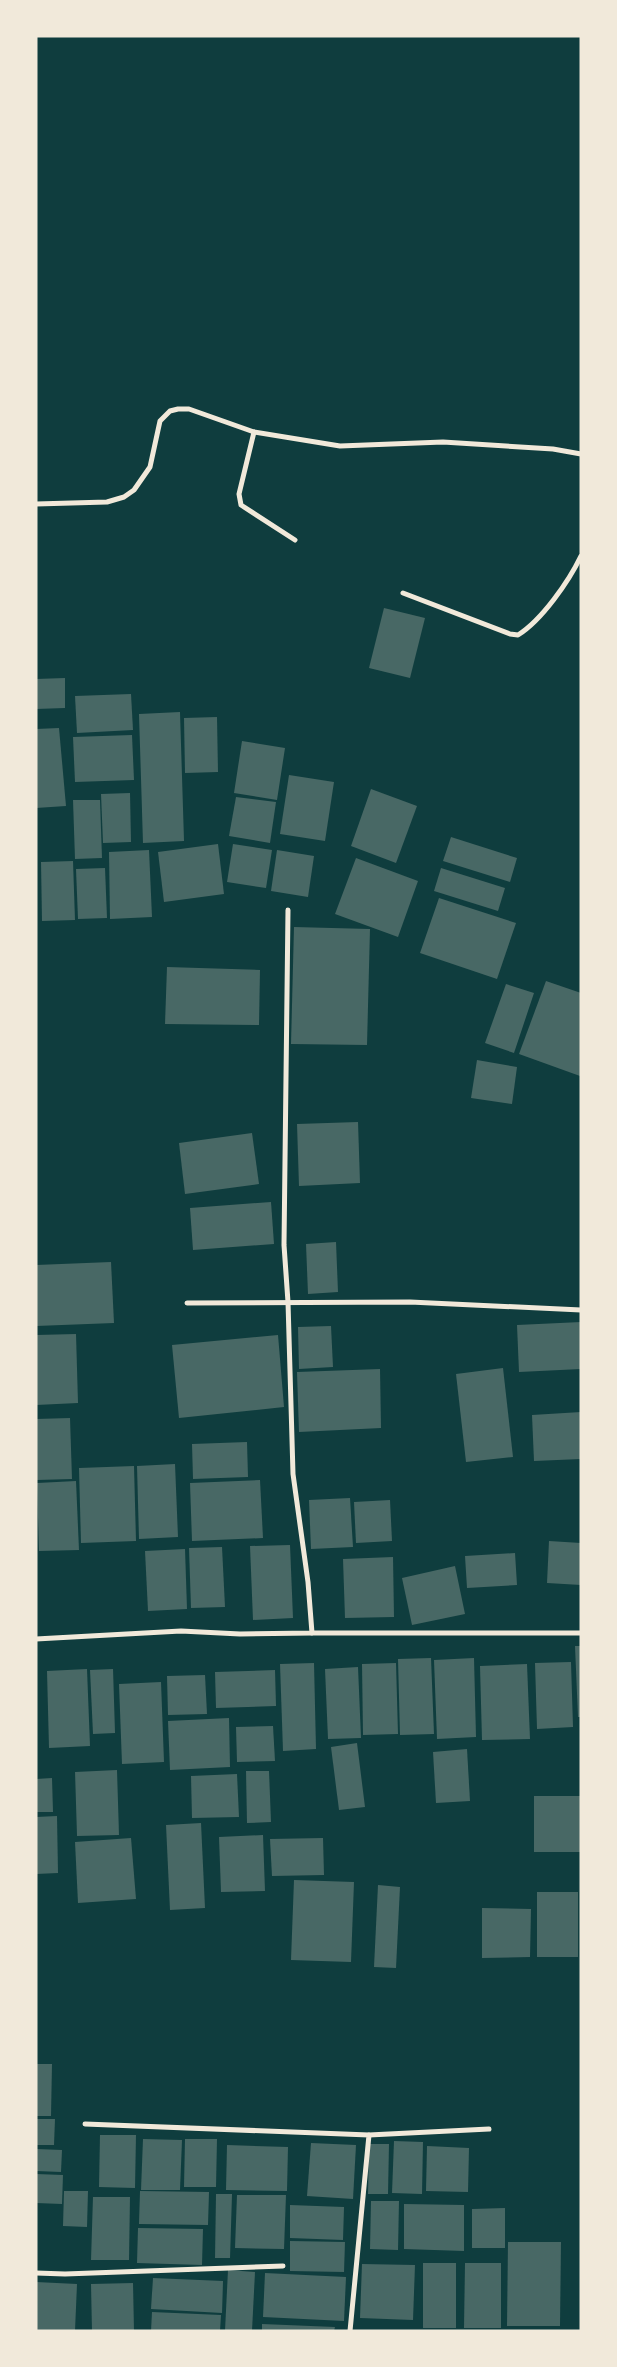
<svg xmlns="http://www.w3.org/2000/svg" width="617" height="2367" font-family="'Public Sans',sans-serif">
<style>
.building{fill:#486865}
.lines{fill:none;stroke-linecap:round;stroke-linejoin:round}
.minor{stroke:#f1e9da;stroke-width:5}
</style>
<rect width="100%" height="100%" fill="#0f3d3e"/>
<g class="building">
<path d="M384,608L425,618L410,678L369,668Z"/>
<path d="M65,678V708L36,709V679Z"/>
<path d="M131,694L133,730L77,733L75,696Z"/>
<path d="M180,712L184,841L143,843L139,714Z"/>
<path d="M217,717L218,772L185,773L184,718Z"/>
<path d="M59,728L66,806L36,808V729Z"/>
<path d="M132,735L134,780L75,782L73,737Z"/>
<path d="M242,741L285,748L277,800L234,793Z"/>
<path d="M289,775L334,782L325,841L280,834Z"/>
<path d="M371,789L417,806L396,863L351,846Z"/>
<path d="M130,793L131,842L103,843L101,794Z"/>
<path d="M236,797L276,802L270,843L229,836Z"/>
<path d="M73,800H100L102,858L75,859Z"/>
<path d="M451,837L517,858L510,882L443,861Z"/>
<path d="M218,844L224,894L164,902L158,852Z"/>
<path d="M233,844L272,850L266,888L227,882Z"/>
<path d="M149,850L152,917L110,919L109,852Z"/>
<path d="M277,850L314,856L308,897L271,891Z"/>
<path d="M356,858L418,881L398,937L335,914Z"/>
<path d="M73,861L75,920L42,921L41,862Z"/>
<path d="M105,868L107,918L78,919L76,869Z"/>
<path d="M441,868L505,888L498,911L434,891Z"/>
<path d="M439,898L516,923L497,979L420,953Z"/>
<path d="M294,927L370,929L367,1045L291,1044Z"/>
<path d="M167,967L260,970L259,1025L165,1024Z"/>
<path d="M546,981L581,993L580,1076L519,1054Z"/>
<path d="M506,984L534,993L514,1053L485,1043Z"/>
<path d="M477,1060L517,1067L512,1104L471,1098Z"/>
<path d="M358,1122L360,1183L299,1186L297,1124Z"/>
<path d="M252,1133L259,1184L185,1194L179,1143Z"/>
<path d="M271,1202L274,1244L193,1250L190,1208Z"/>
<path d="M336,1242L338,1292L308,1294L306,1244Z"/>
<path d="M111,1262L114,1323L36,1326V1265Z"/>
<path d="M581,1322V1369L519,1372L517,1325Z"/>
<path d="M331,1326L333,1367L299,1369L298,1327Z"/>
<path d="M76,1334L78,1403L36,1405V1335Z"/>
<path d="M278,1335L284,1407L179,1418L172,1345Z"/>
<path d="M503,1368L513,1457L466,1462L456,1374Z"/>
<path d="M380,1369L381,1428L299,1432L297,1372Z"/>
<path d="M581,1412V1459L534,1461L532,1415Z"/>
<path d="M70,1418L72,1479L37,1480L36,1419Z"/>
<path d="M247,1442L248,1477L193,1479L192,1444Z"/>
<path d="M175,1464L178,1537L139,1539L137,1466Z"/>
<path d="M134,1466L136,1541L81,1543L79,1468Z"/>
<path d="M260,1480L263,1538L192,1541L190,1483Z"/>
<path d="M76,1481L79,1550L39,1551L37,1483Z"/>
<path d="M350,1498L353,1547L311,1549L309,1500Z"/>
<path d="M390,1500L392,1541L356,1543L354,1502Z"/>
<path d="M549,1541L581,1543V1585L547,1583Z"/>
<path d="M290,1545L293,1618L253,1620L250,1546Z"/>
<path d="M222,1547L225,1607L191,1608L189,1548Z"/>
<path d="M185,1549L187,1609L148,1611L145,1551Z"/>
<path d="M515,1553L517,1585L467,1588L465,1556Z"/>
<path d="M393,1557L394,1617L345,1618L343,1559Z"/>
<path d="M455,1566L465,1614L412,1625L402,1578Z"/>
<path d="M575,1646H581V1717H578Z"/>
<path d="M431,1658L434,1734L400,1735L398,1659Z"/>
<path d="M474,1658L476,1737L437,1739L434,1660Z"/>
<path d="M571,1662L573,1727L537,1729L535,1663Z"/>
<path d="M314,1663L316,1749L283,1751L280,1664Z"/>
<path d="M396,1663L398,1734L363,1735L362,1664Z"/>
<path d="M527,1664L530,1739L482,1740L480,1666Z"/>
<path d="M358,1667L361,1738L328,1739L325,1669Z"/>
<path d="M87,1669L90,1746L49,1748L47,1671Z"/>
<path d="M113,1669L115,1733L93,1734L90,1670Z"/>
<path d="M275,1670L276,1706L216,1708L215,1672Z"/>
<path d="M205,1675L207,1714L168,1715L167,1676Z"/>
<path d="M161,1682L164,1762L122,1764L119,1684Z"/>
<path d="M229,1718L230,1767L170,1770L168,1721Z"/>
<path d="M273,1726L275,1761L237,1762L236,1727Z"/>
<path d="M357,1743L365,1807L339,1810L331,1747Z"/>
<path d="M467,1749L470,1801L436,1803L433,1752Z"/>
<path d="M117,1770L119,1835L77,1836L75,1772Z"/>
<path d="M246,1771H269L271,1822L247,1823Z"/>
<path d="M237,1774L239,1817L192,1818L191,1776Z"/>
<path d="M52,1778L53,1812H36V1779Z"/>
<rect x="534" y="1796" width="47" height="56"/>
<path d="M57,1816L58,1873L36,1874V1817Z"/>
<path d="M201,1823L205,1908L170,1910L166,1825Z"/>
<path d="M263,1835L265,1891L221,1892L219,1837Z"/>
<path d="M131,1838L136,1899L78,1903L75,1842Z"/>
<path d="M323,1838L324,1875L272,1876L270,1839Z"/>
<path d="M294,1880L354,1882L351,1962L291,1960Z"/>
<path d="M378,1885L400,1887L396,1968L374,1967Z"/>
<rect x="537" y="1892" width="41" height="65"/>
<path d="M482,1908L531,1909L530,1957L482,1958Z"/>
<path d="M36,2064H52L51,2116H36Z"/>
<path d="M36,2119H55L54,2145H36Z"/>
<path d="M100,2135H136L135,2188L99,2187Z"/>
<path d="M143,2139L182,2140L180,2190H141Z"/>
<path d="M185,2139H217L216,2187H184Z"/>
<path d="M394,2141L423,2142L422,2194L392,2193Z"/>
<path d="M311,2143L356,2145L353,2199L307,2196Z"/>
<path d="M369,2144H389L388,2194H368Z"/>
<path d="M227,2145L288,2147L287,2191L226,2190Z"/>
<path d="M427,2146L469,2148L468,2192L426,2191Z"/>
<path d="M36,2149L62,2150L61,2172L36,2171Z"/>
<path d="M36,2174L63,2175L62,2204L36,2203Z"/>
<path d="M64,2191H88L87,2227L63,2226Z"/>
<path d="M140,2191L209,2192L208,2225L139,2224Z"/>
<path d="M216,2194H232L230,2258H215Z"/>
<path d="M237,2195H286L284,2249L235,2248Z"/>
<path d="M93,2197H130L129,2260H91Z"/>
<path d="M371,2201H399L398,2250L370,2249Z"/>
<path d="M404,2204L464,2205V2251L404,2249Z"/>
<path d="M290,2205L344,2207L343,2240L290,2238Z"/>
<path d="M505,2208V2248H472V2209Z"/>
<path d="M138,2228L203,2229L202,2265L137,2263Z"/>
<path d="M290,2241L345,2242L344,2272L290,2271Z"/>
<path d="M508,2242H561L560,2326H507Z"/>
<rect x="423" y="2263" width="33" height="65"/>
<path d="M465,2263H501V2328H464Z"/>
<path d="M362,2264L415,2265L413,2320L360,2318Z"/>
<path d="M228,2270L255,2272L252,2331H225Z"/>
<path d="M265,2273L346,2277L344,2321L263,2317Z"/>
<path d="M153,2278L223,2281L222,2313L151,2309Z"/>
<path d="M36,2282L77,2284L75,2331H36Z"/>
<path d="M133,2283L134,2331H92L91,2284Z"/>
<path d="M152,2312L221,2315L220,2331H151Z"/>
<path d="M262,2324L335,2327L334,2331H262Z"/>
</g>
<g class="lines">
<g class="minor">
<path d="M254,432L239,494L241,505L295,540"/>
<path d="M36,504L107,502L124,497L134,490L150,467L160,421L170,411L178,409H189L254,432L340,446L443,442L553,449L581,454"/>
<path d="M403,593L510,634L518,635C542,620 569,581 581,556"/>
<path d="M187,1303L410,1302L581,1310"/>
<path d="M312,1633H581"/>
<path d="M36,1639L181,1631L240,1634L312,1633L308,1582L293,1474L288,1302L284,1245L288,910"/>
<path d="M85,2124L369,2135L350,2331"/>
<path d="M369,2135L489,2129"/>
<path d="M36,2273L65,2274L283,2266"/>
</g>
</g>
<rect width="617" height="2367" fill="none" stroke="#f1e9da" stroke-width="75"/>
</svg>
